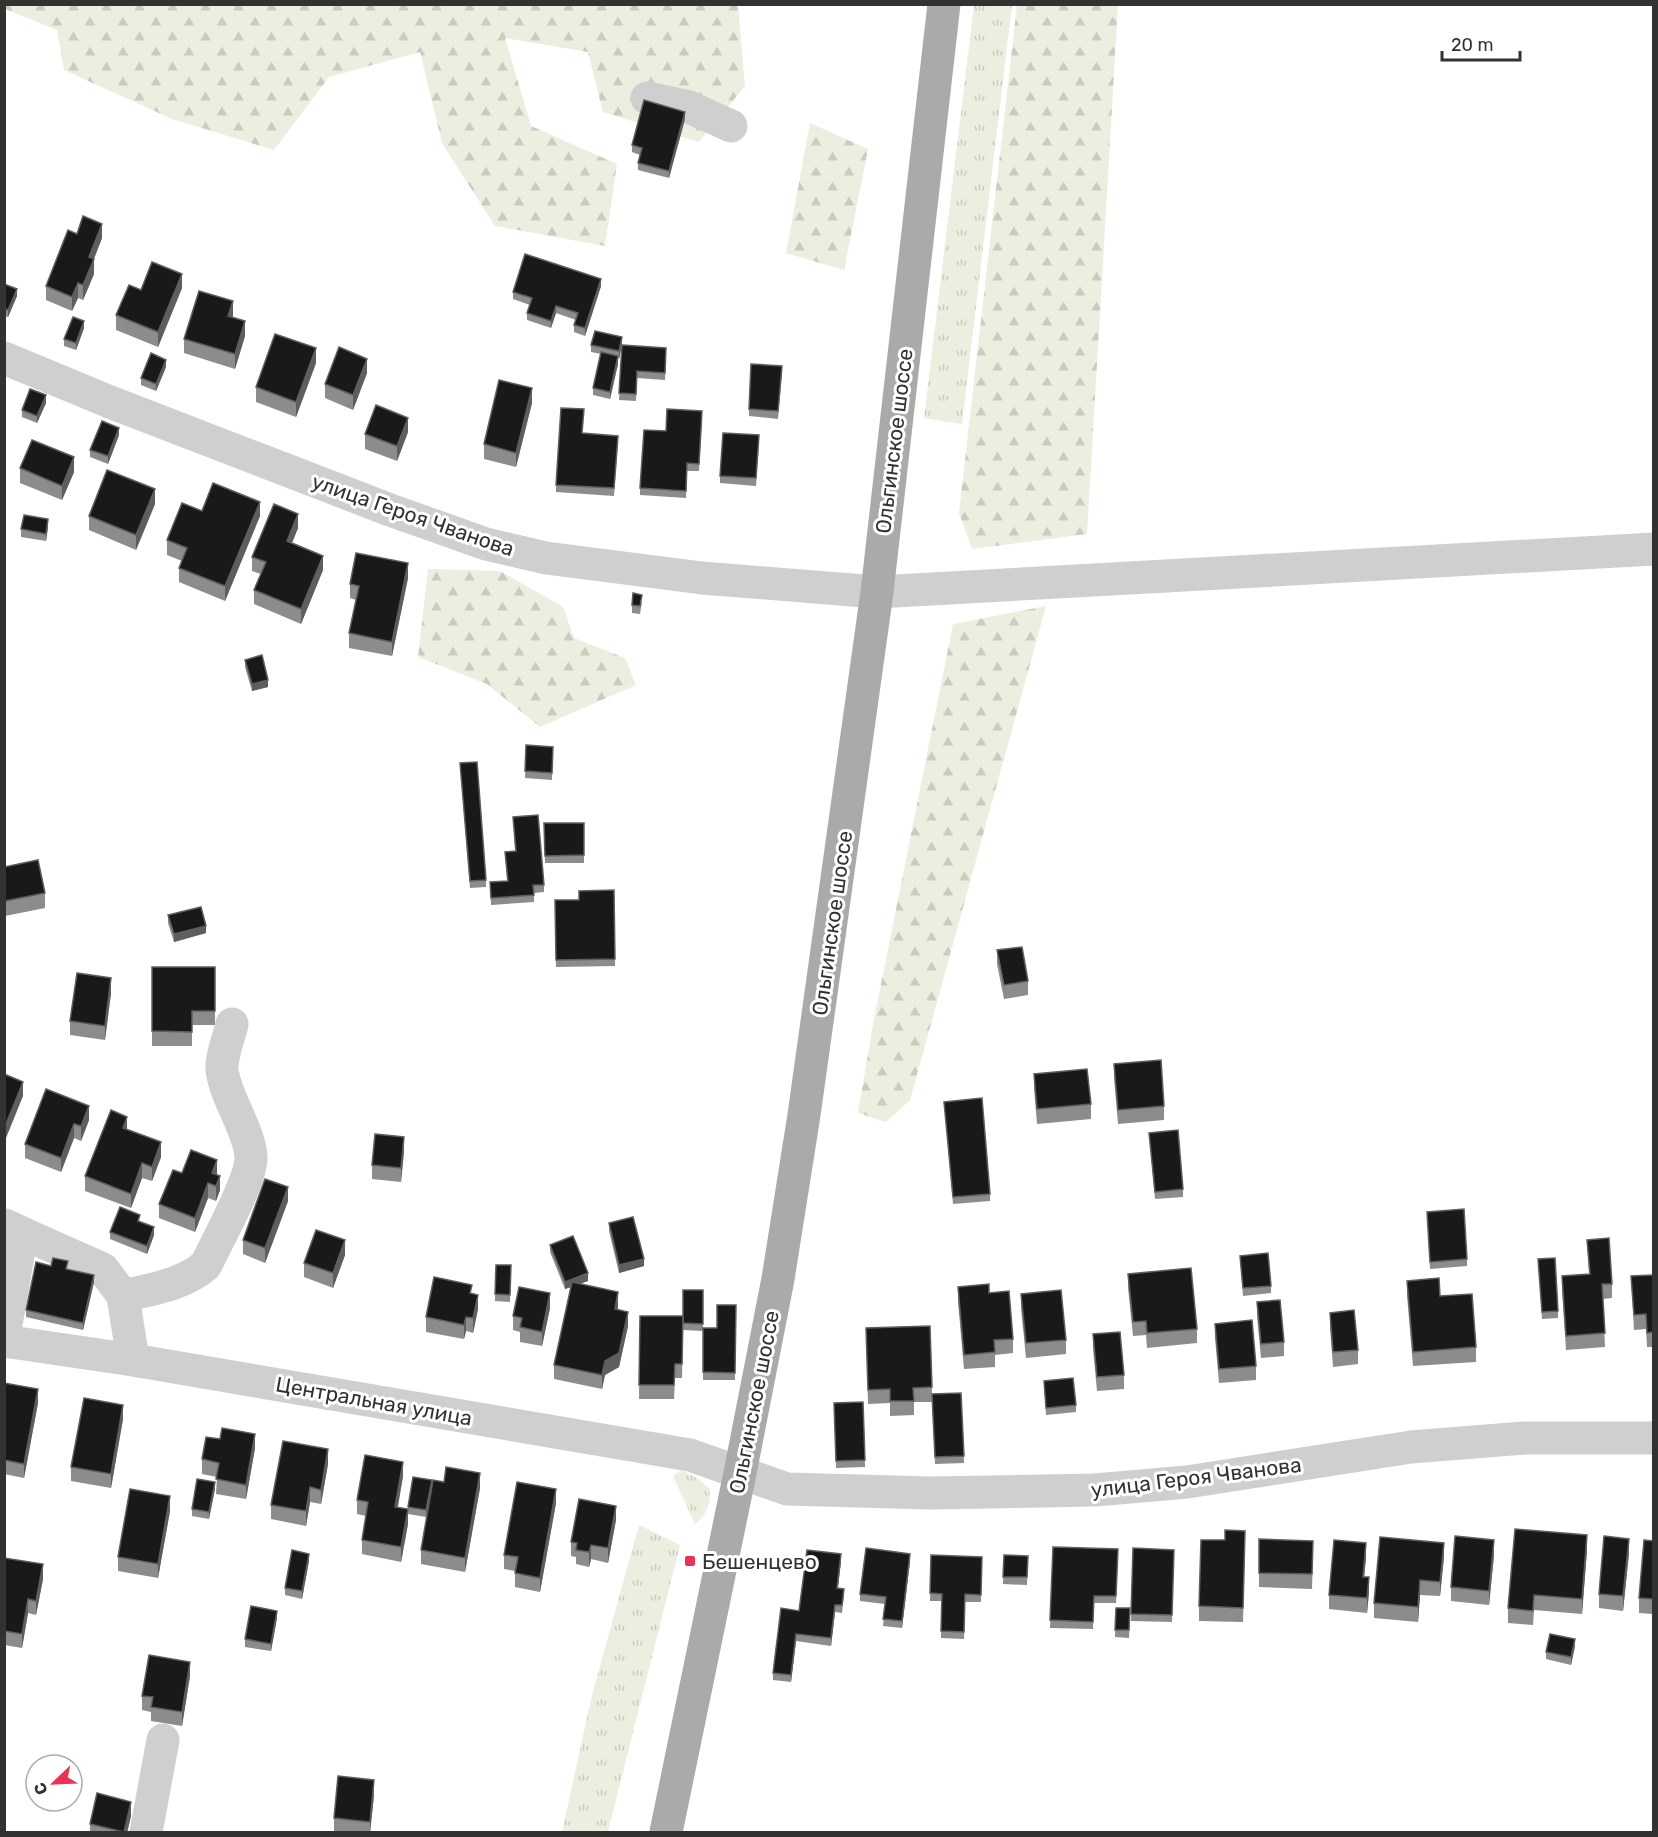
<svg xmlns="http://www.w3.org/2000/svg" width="1658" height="1837" font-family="Rubik,sans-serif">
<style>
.grass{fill:url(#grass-tufts)}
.forest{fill:url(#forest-firs)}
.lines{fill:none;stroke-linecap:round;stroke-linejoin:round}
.minor{stroke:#cfcfcf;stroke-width:33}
.major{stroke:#aaa;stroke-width:33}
.wall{fill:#8c8c8c}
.shaded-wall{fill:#5e5e5e}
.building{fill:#191919;stroke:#5e5e5e;stroke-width:1.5}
.poi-dot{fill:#ea3354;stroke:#fff;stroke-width:2}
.labels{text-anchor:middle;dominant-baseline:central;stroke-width:6;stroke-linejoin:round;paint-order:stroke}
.street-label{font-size:21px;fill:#323232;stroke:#fff}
.poi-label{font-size:21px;fill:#323232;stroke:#fff;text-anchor:start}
</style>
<defs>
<pattern id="grass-tufts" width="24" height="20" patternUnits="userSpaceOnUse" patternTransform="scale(1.5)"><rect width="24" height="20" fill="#eaefe0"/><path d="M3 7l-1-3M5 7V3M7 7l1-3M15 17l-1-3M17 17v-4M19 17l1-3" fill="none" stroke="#c9cdc1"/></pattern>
<pattern id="forest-firs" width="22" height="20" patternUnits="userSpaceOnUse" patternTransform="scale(1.5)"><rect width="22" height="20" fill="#eaefe0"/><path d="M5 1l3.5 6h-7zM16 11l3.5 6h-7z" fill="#c9cdc1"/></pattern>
</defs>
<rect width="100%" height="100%" fill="#fff"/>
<g class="grass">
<path d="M974,5H1012L962,424L924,418Z"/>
<path d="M681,1470L697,1478L709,1488C712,1502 706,1516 695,1524L673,1476Z"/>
<path d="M639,1525L680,1545L608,1832H562L592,1695Z"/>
</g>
<g class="forest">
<path d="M4,5H738L745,86L699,142L603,112L588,52L505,38L531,126L617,164L605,246L495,226L442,143L420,52L329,77L274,150L172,119L64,70L57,30L5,9Z"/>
<path d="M1017,5H1118L1087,534L972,549L959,513Z"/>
<path d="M810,123L868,149L844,270L786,253Z"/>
<path d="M428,569L500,571L563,607L574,638L625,658L636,685L540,727L487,684L418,657Z"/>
<path d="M1046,606L910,1100L886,1122L858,1113L874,1019L953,624Z"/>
</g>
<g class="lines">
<g class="minor">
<path d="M647,98L689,107L731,126"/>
<path d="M4,358L110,402L390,510L486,544L546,558L702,578L877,592L1654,549"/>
<path d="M22,1233L103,1269L123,1296L133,1360"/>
<path d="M123,1296C152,1289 183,1285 206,1265C217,1241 251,1181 251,1158C251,1133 225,1097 222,1070C221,1056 229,1038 232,1024"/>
<path d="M4,1336L22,1233L5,1225"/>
<path d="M4,1341L133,1360L690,1455L787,1489L930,1493L1095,1490L1187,1482L1411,1447L1524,1438H1654"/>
<path d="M146,1832L163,1740"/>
</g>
<path class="major" d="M666,1832L740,1473L778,1279L804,1115L877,592L944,4"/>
</g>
<g class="wall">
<path d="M685,119L669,178L638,170V163L640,155L632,152V145Z"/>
<path d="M77,234L102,238L94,259V274L83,300L78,298L72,311L46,300V286Z"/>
<path d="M4,284L17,296L8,317L4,316Z"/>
<path d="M601,286L585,336L574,332V325L576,320L556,313L551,328L527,320V313L530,305L513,299V292Z"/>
<path d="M182,288L158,347L116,330V315L141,290Z"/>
<path d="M233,316L232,317L245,336L235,369L184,353V339Z"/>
<path d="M84,328L76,350L64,346V339Z"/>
<path d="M622,344L619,359L618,358V364L610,399L593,395V388L601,354L591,352V345Z"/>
<path d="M622,345L666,355L665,380L637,378L636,401L619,400Z"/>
<path d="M316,363L296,417L256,402V387Z"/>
<path d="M166,367L156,391L141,385V378Z"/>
<path d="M367,373L353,410L325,398V384Z"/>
<path d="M782,373L778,419L749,416V409Z"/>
<path d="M46,403L37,423L22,417V410Z"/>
<path d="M532,403L516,467L484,459V444Z"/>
<path d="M702,419L699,471H687L686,498L640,495V488L666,431Z"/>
<path d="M408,432L397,461L365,449V434Z"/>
<path d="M582,433L618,443L614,496L556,492V485Z"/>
<path d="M119,435L108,464L90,457V450Z"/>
<path d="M759,443L756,486L720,483V476Z"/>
<path d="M20,468L74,472L62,500L20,483Z"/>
<path d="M155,504L136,550L89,530V516Z"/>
<path d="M202,511L260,516L225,601L179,582V568L182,561L167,555V540Z"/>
<path d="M48,527L46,541L21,537V529Z"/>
<path d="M298,528L292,543L323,570L301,624L254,604V590L261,574L252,571V557Z"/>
<path d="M408,578L392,656L349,648V633L356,600L350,598V584Z"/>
<path d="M642,602L640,614L632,613V605Z"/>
<path d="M245,660L268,687L252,691L245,667Z"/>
<path d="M526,745L553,747L552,780L525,778Z"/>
<path d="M460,763L486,880V887L470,888Z"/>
<path d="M513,817L544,885V892L534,893V902L491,905L490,882L507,881L505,852L515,851Z"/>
<path d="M544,823H584V863H545Z"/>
<path d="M4,867L45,893V908L5,916L4,911Z"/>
<path d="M614,890L615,966L556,967L555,900H579Z"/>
<path d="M168,915L206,933L174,942L168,923Z"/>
<path d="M997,950L1028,981V995L1004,999L997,964Z"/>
<path d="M152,967H215V1025H192V1046H152Z"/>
<path d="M111,993L105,1040L70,1035V1021Z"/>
<path d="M1114,1064L1164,1106V1120L1118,1124L1114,1078Z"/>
<path d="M1034,1074L1091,1104V1119L1037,1124L1034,1088Z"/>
<path d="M46,1089L89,1120L81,1141L74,1138L61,1172L25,1158V1144Z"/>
<path d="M944,1102L990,1194V1201L953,1204Z"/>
<path d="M127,1129L161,1157L152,1181L142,1178L131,1208L85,1191V1176Z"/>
<path d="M1149,1133L1183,1189V1197L1155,1199Z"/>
<path d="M404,1151L401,1182L372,1179V1165Z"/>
<path d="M182,1173L217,1175L220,1190L216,1201L208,1198L195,1232L159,1218V1204Z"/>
<path d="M288,1201L265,1263L243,1254V1240Z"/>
<path d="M1427,1212L1467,1259V1266L1430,1269Z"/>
<path d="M609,1223L644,1266L619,1273L609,1231Z"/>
<path d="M110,1232L154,1235L147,1254L110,1239Z"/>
<path d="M1587,1240L1612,1284V1298L1603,1299L1605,1347L1566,1350L1562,1290V1276L1589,1274Z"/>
<path d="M550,1245L588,1281L579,1284L618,1307V1310L628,1326L619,1367L605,1375L602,1389L554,1379V1365L571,1287L565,1289L550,1252Z"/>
<path d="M345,1255L333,1288L304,1277V1263Z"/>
<path d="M1240,1256L1271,1286V1293L1243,1296Z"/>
<path d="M1538,1259L1558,1311V1318L1542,1319Z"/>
<path d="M496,1265H511L510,1302L495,1301Z"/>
<path d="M68,1269L94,1282L83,1330L26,1317V1310Z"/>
<path d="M1128,1274L1197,1329V1343L1147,1348L1146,1335L1133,1336L1128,1288Z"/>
<path d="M1653,1275V1347H1647L1646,1329L1634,1330L1631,1276Z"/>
<path d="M1407,1281L1440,1296L1476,1347V1362L1413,1366L1407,1295Z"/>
<path d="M958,1287L989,1293L1013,1339V1353L995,1355V1367L964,1369L958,1302Z"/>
<path d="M703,1290V1331L683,1330L682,1378H675L674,1399H639L640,1316H683Z"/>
<path d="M472,1293L478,1309L473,1333L466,1331L464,1339L426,1332V1317Z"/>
<path d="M1021,1294L1066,1340V1354L1026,1358L1021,1308Z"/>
<path d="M1257,1302L1284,1342V1356L1261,1358L1257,1316Z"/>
<path d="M736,1305L735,1380H703V1328H717Z"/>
<path d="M550,1308L542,1346L520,1342V1332L513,1330V1316Z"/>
<path d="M1330,1313L1358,1350V1364L1333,1367L1330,1327Z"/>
<path d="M1215,1324L1256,1366V1380L1219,1383L1215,1338Z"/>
<path d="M930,1326L932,1394L961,1393L964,1463L935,1464L932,1402H914V1415L890,1416V1403L868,1404L866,1328Z"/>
<path d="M1093,1334L1124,1375V1389L1097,1391L1093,1349Z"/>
<path d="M1044,1381L1076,1405V1412L1046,1415Z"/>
<path d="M4,1383L38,1403L24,1478L4,1474Z"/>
<path d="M863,1402L865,1467L836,1468L834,1403Z"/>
<path d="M123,1419L111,1488L71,1481V1467Z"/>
<path d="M255,1448L246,1499L216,1494L217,1477L202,1474V1459Z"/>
<path d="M328,1464L321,1504L310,1502L306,1526L271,1519V1505Z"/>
<path d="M403,1476L398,1507L408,1509V1507L432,1488L426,1517L408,1514V1524L401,1562L362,1554V1540L366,1516L357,1514V1500Z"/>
<path d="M480,1488L465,1572L421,1564V1550Z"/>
<path d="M215,1489L209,1519L192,1516V1509Z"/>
<path d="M556,1503L540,1592L515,1587V1571L504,1569V1555Z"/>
<path d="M170,1511L158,1578L118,1571V1557Z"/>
<path d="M616,1520L608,1563L591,1559L589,1567L576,1564V1557L571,1556V1542Z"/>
<path d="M1259,1539L1313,1555L1312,1589L1259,1587Z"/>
<path d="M1653,1541V1614L1639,1613V1598Z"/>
<path d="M1245,1545L1243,1622L1199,1621V1606Z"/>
<path d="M1053,1547L1118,1549L1116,1603H1094L1093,1629L1050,1628Z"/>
<path d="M1133,1548L1174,1550L1172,1622L1131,1621Z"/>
<path d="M1587,1550L1582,1614L1534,1610L1533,1625L1508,1623V1608Z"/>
<path d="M1629,1553L1623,1611L1599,1608V1594Z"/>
<path d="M931,1555L982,1557L981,1602H965L964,1639L941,1638V1601H930Z"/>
<path d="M1004,1555L1028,1556L1027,1585L1003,1584Z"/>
<path d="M1494,1555L1489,1605L1451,1601V1587Z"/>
<path d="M1366,1557L1364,1577L1369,1592L1367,1613L1329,1609V1595Z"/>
<path d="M1444,1557L1440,1596L1420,1595L1418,1622L1374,1618V1603Z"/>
<path d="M4,1558L43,1579L36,1615L28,1613L22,1648L4,1645Z"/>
<path d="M309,1561L302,1599L285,1595V1588Z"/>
<path d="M841,1561L838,1588L844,1596L842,1613L835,1612L831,1646L796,1641L791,1682L773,1680V1673L799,1611Z"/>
<path d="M910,1561L902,1628L883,1626L885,1604L860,1601V1594Z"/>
<path d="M1116,1608H1130L1129,1638L1115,1637Z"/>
<path d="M277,1618L271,1651L245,1647V1639Z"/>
<path d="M1575,1646L1571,1665L1546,1659V1652Z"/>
<path d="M190,1676L182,1726L151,1721V1712L142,1710V1696Z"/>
<path d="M374,1795L370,1833L334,1832V1818Z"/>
<path d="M131,1816L127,1833H90V1824Z"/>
</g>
<g class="shaded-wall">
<path d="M685,112V119L669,178V171Z"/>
<path d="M102,224V238L89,271V257Z"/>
<path d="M94,259V274L83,300V285Z"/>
<path d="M182,274V288L158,347V332Z"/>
<path d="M601,279V286L585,336V328Z"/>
<path d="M78,283V298L72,311V297Z"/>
<path d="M17,289V296L8,317V310Z"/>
<path d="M233,301V316L228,330V316Z"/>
<path d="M556,306V313L551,328V321Z"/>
<path d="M84,321V328L76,350V343Z"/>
<path d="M245,321V336L235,369V354Z"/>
<path d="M622,337V344L619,359V351Z"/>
<path d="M316,348V363L296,417V402Z"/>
<path d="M618,356V364L610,399V392Z"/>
<path d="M367,359V373L353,410V395Z"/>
<path d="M166,360V367L156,391V384Z"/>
<path d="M532,388V403L516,467V453Z"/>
<path d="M46,395V403L37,423V416Z"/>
<path d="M408,418V432L397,461V446Z"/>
<path d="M119,428V435L108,464V456Z"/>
<path d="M74,457V472L62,500V486Z"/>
<path d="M155,489V504L136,550V535Z"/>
<path d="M260,502V516L225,601V586Z"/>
<path d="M298,514V528L287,555V541Z"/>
<path d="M48,519V527L46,541V534Z"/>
<path d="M323,556V570L301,624V609Z"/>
<path d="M408,563V578L392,656V642Z"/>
<path d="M268,680V687L252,691V684Z"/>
<path d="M206,926V933L174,942V934Z"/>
<path d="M111,978V993L105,1040V1026Z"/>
<path d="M23,1082V1096L4,1143V1129Z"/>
<path d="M89,1106V1120L81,1141V1126Z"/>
<path d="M127,1117V1131L123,1128Z"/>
<path d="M74,1124V1138L61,1172V1158Z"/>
<path d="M404,1137V1151L401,1182V1168Z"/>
<path d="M161,1142V1157L152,1181V1167Z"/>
<path d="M217,1160V1174L213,1185L212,1173Z"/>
<path d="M142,1163V1178L131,1208V1194Z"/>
<path d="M220,1176V1190L216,1201V1186Z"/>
<path d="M208,1183V1198L195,1232V1218Z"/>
<path d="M288,1187V1201L265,1263V1248Z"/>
<path d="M154,1227V1235L147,1254V1246Z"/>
<path d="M345,1240V1255L333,1288V1273Z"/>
<path d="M644,1259V1266L619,1273V1265Z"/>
<path d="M588,1273V1281L565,1289V1282Z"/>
<path d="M94,1275V1282L83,1330V1323Z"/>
<path d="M618,1292V1307L615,1323V1309Z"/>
<path d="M550,1293V1308L542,1346V1332Z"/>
<path d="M478,1295V1309L473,1333V1318Z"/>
<path d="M628,1312V1326L619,1367L605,1375L602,1389V1375L605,1361Z"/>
<path d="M466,1317V1331L464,1339V1325Z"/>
<path d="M38,1389V1403L24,1478V1464Z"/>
<path d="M123,1405V1419L111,1488V1474Z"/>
<path d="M255,1434V1448L246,1499V1485Z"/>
<path d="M328,1449V1464L321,1504V1490Z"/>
<path d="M403,1462V1476L395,1521V1507Z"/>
<path d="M480,1473V1488L465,1572V1558Z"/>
<path d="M432,1480V1488L426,1517V1510Z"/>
<path d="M215,1482V1489L209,1519V1512Z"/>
<path d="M310,1487V1502L306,1526V1511Z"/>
<path d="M556,1489V1503L540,1592V1578Z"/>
<path d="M170,1496V1511L158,1578V1564Z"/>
<path d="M616,1506V1520L608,1563V1548Z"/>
<path d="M408,1509V1524L401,1562V1547Z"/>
<path d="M1587,1535V1550L1582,1614V1599Z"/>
<path d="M1629,1539V1553L1623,1611V1596Z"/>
<path d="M1494,1540V1555L1489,1605V1591Z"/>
<path d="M1366,1543V1557L1363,1591V1577Z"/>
<path d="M1444,1543V1557L1440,1596V1582Z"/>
<path d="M591,1545V1559L589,1567V1552Z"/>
<path d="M309,1554V1561L302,1599V1591Z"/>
<path d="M841,1554V1561L837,1595V1588Z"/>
<path d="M910,1554V1561L902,1628V1621Z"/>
<path d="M43,1564V1579L36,1615V1601Z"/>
<path d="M1369,1577V1592L1367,1613V1598Z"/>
<path d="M1420,1580V1595L1418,1622V1607Z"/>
<path d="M28,1599V1613L22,1648V1634Z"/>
<path d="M835,1605V1612L831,1646V1638Z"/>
<path d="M277,1611V1618L271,1651V1644Z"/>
<path d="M796,1634V1641L791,1682V1675Z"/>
<path d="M1575,1639V1646L1571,1665V1657Z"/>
<path d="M190,1662V1676L182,1726V1712Z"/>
<path d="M374,1780V1795L370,1833V1822Z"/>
<path d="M131,1802V1816L127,1833H124Z"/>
</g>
<g class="building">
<path d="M644,100L685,112L669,171L638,163L642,148L632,145Z"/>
<path d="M83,216L102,224L89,257L94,259L83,285L78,283L72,297L46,286L68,230L77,234Z"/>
<path d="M525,254L601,279L585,328L574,325L578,313L556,306L551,321L527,313L532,298L513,292Z"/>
<path d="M152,262L182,274L158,332L116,315L129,285L141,290Z"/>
<path d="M4,284L17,289L8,310L4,308Z"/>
<path d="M199,291L233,301L228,316L245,321L235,354L184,339Z"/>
<path d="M73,317L84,321L76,343L64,339Z"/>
<path d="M595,331L622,337L619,351L591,345Z"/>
<path d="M275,334L316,348L296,402L256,387Z"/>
<path d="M622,345L666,348L665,373L637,371L636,394L619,393Z"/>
<path d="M339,347L367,359L353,395L325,384Z"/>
<path d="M601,352L618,356L610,392L593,388Z"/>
<path d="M151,353L166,360L156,384L141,378Z"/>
<path d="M751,364L782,366L778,411L749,409Z"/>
<path d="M499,380L532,388L516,453L484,444Z"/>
<path d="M30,389L46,395L37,416L22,410Z"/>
<path d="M376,405L408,418L397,446L365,434Z"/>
<path d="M561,408L584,409L582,433L618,436L614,488L556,485Z"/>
<path d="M667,409L702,411L699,464L687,463L686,491L640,488L644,430L666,431Z"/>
<path d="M102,421L119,428L108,456L90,450Z"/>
<path d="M723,433L759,435L756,478L720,476Z"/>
<path d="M32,440L74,457L62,486L20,468Z"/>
<path d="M107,470L155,489L136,535L89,516Z"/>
<path d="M213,483L260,502L225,586L179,568L187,548L167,540L182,503L202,511Z"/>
<path d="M274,504L298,514L287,541L323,556L301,609L254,590L266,562L252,557Z"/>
<path d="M24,515L48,519L46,534L21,529Z"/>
<path d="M356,553L408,563L392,642L349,633L359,586L350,584Z"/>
<path d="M633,593L642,595L640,606L632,605Z"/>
<path d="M262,655L268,680L252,684L245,660Z"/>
<path d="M526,745L553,747L552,773L525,771Z"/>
<path d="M477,762L486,880L470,881L460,763Z"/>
<path d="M538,815L544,885H533L534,895L491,898L490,882L508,881L505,852L516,851L513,817Z"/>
<path d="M544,823H584V855L545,856Z"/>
<path d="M38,860L45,893L5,901L4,867Z"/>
<path d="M614,890L615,959L556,960L555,900H579V891Z"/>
<path d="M201,907L206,926L174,934L168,915Z"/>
<path d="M1022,947L1028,981L1004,985L997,950Z"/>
<path d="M152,967H215V1011H192V1032L152,1031Z"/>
<path d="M77,973L111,978L105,1026L70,1021Z"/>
<path d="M1161,1060L1164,1106L1118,1110L1114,1064Z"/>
<path d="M1087,1069L1091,1104L1037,1109L1034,1074Z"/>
<path d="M4,1074L23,1082L4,1129Z"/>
<path d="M46,1089L89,1106L81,1126L74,1124L61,1158L25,1144Z"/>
<path d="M982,1098L990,1194L953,1197L944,1102Z"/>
<path d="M111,1110L127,1117L123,1128L161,1142L152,1167L142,1163L131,1194L85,1176Z"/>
<path d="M1178,1130L1183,1189L1155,1192L1149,1133Z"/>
<path d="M375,1134L404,1137L401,1168L372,1165Z"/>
<path d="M191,1150L217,1160L212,1173L220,1176L216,1186L208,1183L195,1218L159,1204L173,1170L182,1173Z"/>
<path d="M265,1179L288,1187L265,1248L243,1240Z"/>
<path d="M120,1207L140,1215L138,1221L154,1227L147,1246L110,1232Z"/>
<path d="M1464,1209L1467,1259L1430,1262L1427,1212Z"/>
<path d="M633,1217L644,1259L619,1265L609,1223Z"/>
<path d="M316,1230L345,1240L333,1273L304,1263Z"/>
<path d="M573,1236L588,1273L565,1282L550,1245Z"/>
<path d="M1609,1238L1612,1284H1602L1605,1333L1566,1336L1562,1276L1590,1274L1587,1240Z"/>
<path d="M1268,1253L1271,1286L1243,1288L1240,1256Z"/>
<path d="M53,1258L68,1261L66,1269L94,1275L83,1323L26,1310L36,1262L51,1266Z"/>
<path d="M1555,1258L1558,1311L1542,1312L1538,1259Z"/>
<path d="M496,1265H511L510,1295L495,1294Z"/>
<path d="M1191,1268L1197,1329L1147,1333L1146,1321L1133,1322L1128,1274Z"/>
<path d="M1653,1275V1332L1647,1333L1646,1314L1634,1315L1631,1276Z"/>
<path d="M434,1277L472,1285L470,1293L478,1295L473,1318L466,1317L464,1325L426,1317Z"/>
<path d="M1439,1278L1440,1296L1472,1294L1476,1347L1413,1352L1407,1281Z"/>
<path d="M572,1282L618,1292L615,1309L628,1312L619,1353L605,1361L602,1375L554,1365Z"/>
<path d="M989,1284V1293L1009,1291L1013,1339L994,1340L995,1352L964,1355L958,1287Z"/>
<path d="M519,1287L550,1293L542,1332L520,1327L522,1318L513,1316Z"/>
<path d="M683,1290H703V1324L683,1323Z"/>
<path d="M1061,1290L1066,1340L1026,1343L1021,1294Z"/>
<path d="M1280,1300L1284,1342L1261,1344L1257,1302Z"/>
<path d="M717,1305H736L735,1373L703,1372V1328H717Z"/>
<path d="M1354,1310L1358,1350L1333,1352L1330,1313Z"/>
<path d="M640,1316H683L682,1364H675L674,1385H639Z"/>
<path d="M1252,1320L1256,1366L1219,1369L1215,1324Z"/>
<path d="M930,1326L932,1387L913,1388L914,1401H890V1389L868,1390L866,1328Z"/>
<path d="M1120,1332L1124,1375L1097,1377L1093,1334Z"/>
<path d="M1073,1378L1076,1405L1046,1408L1044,1381Z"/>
<path d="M4,1383L38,1389L24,1464L4,1460Z"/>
<path d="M961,1393L964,1456L935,1457L932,1394Z"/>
<path d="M84,1398L123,1405L111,1474L71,1467Z"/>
<path d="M863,1402L865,1460L836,1461L834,1403Z"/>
<path d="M222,1428L255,1434L246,1485L216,1479L219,1463L202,1459L206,1437L220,1439Z"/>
<path d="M283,1441L328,1449L321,1490L310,1487L306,1511L271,1505Z"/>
<path d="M365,1455L403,1462L395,1507L408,1509L401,1547L362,1540L368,1502L357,1500Z"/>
<path d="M446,1467L480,1473L465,1558L421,1550L433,1480L444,1482Z"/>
<path d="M413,1477L432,1480L426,1510L408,1507Z"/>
<path d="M197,1479L215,1482L209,1512L192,1509Z"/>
<path d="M517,1482L556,1489L540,1578L515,1573L518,1557L504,1555Z"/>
<path d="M130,1489L170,1496L158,1564L118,1557Z"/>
<path d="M579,1499L616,1506L608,1548L591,1545L589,1552L576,1550L577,1543L571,1542Z"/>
<path d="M1515,1529L1587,1535L1582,1599L1534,1595L1533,1611L1508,1608Z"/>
<path d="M1225,1530L1245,1531L1243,1608L1199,1606L1201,1540H1225Z"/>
<path d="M1455,1536L1494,1540L1489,1591L1451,1587Z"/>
<path d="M1604,1536L1629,1539L1623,1596L1599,1594Z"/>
<path d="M1380,1537L1444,1543L1440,1582L1420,1580L1418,1607L1374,1603Z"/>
<path d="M1259,1539L1313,1541L1312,1574L1259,1573Z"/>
<path d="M1334,1540L1366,1543L1363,1577H1369L1367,1598L1329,1595Z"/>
<path d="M1644,1540L1653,1541V1599L1639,1598Z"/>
<path d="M1053,1547L1118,1549L1116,1596H1094L1093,1622L1050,1620Z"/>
<path d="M866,1548L910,1554L902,1621L883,1619L886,1597L860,1594Z"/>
<path d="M1133,1548L1174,1550L1172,1615L1131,1614Z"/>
<path d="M292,1550L309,1554L302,1591L285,1588Z"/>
<path d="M807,1550L841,1554L837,1588L844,1589L842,1605H835L831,1638L796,1634L791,1675L773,1673L781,1608L799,1611Z"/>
<path d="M931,1555L982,1557L981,1595L965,1594L964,1632L941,1631L942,1594L930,1593Z"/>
<path d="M1004,1555L1028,1556L1027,1577H1003Z"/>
<path d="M4,1558L43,1564L36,1601L28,1599L22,1634L4,1631Z"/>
<path d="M251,1606L277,1611L271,1644L245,1639Z"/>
<path d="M1116,1608H1130L1129,1630H1115Z"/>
<path d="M1550,1634L1575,1639L1571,1657L1546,1652Z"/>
<path d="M149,1655L190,1662L182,1712L151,1707L153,1697L142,1696Z"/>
<path d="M338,1776L374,1780L370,1822L334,1818Z"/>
<path d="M97,1793L131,1802L124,1832L90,1824Z"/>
</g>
<rect class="poi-dot" x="684" y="1555" width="12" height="12" rx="3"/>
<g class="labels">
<g class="street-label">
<text transform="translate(894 441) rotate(-83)">Ольгинское шоссе</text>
<text transform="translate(413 515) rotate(19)">улица Героя Чванова</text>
<text transform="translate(832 923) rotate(-82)">Ольгинское шоссе</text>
<text transform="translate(374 1401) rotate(10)">Центральная улица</text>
<text transform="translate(754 1402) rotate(-79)">Ольгинское шоссе</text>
<text transform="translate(1196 1477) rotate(-7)">улица Героя Чванова</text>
</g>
<g class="poi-label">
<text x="702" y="1561">Бешенцево</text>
</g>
</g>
<rect width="1658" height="1837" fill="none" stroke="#323232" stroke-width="12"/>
<g transform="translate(54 1783) rotate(247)"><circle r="28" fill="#ffffff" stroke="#adadad" stroke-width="1.5"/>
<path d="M0-4.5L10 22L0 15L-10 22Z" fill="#ea3354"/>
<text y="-9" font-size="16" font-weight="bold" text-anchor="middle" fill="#323232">С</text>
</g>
<path d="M1442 51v9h78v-9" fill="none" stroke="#323232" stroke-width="3"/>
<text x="1451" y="51" font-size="18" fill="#323232" stroke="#ffffff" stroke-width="4.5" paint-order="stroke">20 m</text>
</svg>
